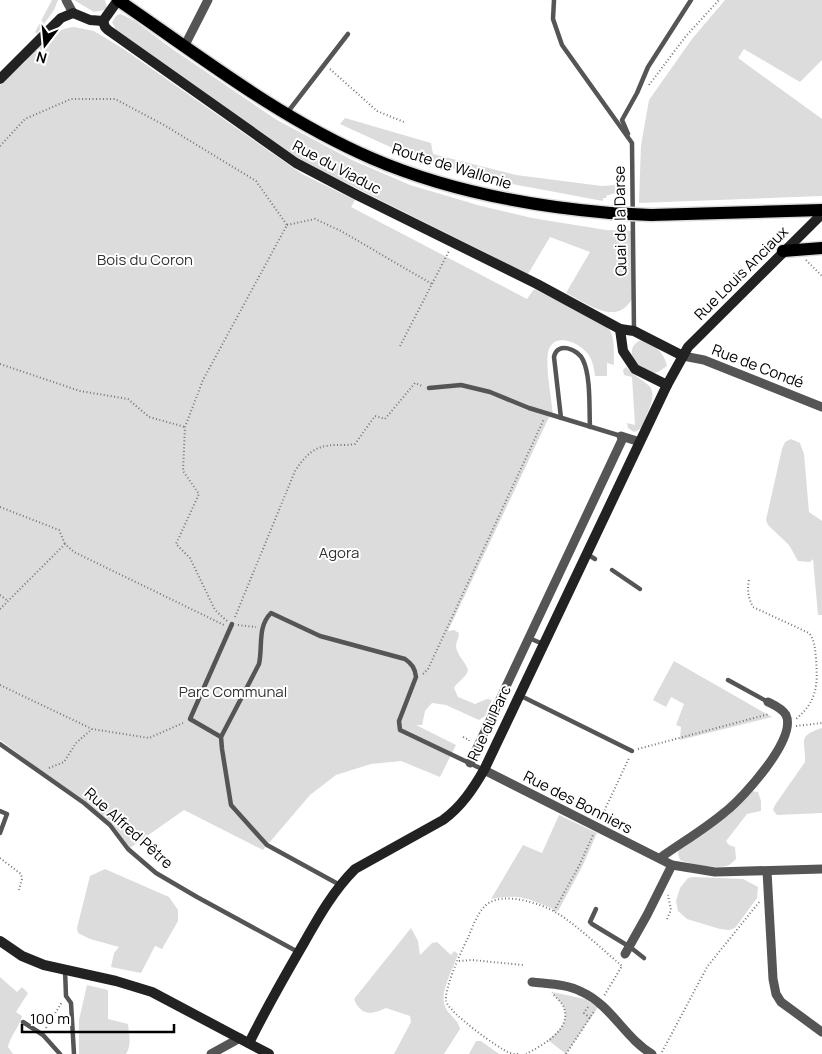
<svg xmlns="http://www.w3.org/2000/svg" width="822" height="1054" font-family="Manrope,sans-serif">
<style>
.green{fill:#dcdcdc}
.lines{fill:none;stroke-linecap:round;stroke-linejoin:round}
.primary-casing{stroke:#dbdbdb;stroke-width:15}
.path{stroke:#777;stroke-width:2;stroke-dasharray:1 2.5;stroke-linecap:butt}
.lane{stroke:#555;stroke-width:4.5}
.street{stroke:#555;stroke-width:9}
.secondary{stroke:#222;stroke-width:10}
.primary{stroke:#000;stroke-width:12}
.primary-bridge-casing{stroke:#dbdbdb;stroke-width:15;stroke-linecap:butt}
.primary-bridge{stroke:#000;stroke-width:12}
.labels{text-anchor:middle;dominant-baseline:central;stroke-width:4;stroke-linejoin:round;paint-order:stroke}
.street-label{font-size:15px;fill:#000;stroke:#fff}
.park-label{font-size:15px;fill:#333;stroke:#fff}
</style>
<rect width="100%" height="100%" fill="#fff"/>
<g class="green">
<path d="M52,0H58L54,10L37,34L35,32Z"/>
<path d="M74,0H105L107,8L105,10L94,12Z"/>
<path d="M725,0H822V60L800,82L744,49L738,58L822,119V196L639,203L641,145L649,100L692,39Z"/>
<path d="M121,14L135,21L168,46L277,120L352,160L410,185L481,206L532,218L606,230L631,231L632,299C616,327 587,303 566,293L590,252L550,237L528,274L302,161L116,30L112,22L117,15Z"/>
<path d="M74,27L94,31L122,48L302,174L355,200L351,207L527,299L534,289L604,324C617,333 613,351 614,365L607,363V376H595C594,368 593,361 588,354C580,343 556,332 549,349C544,362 552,400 553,416L550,415L448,631L454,630L459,633C459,638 456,642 456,646C457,656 466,662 468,670C466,678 458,681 454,688L458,697L475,704L487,699L492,700L485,716L479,720L446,705L432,703L425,711L422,725H416L456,745L440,777L401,761L371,764L336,775L310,795L263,850L184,810L130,848L111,822L0,740V85L26,61L27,56C42,43 54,29 74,27Z"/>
<path d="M345,118L431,143L433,154L516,175L602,186L615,185L619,192L609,195H607L606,198H603V201L490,180L399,151L340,124Z"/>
<path d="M642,340C655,345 664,352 667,366L658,372L653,373C648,370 641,368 637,364C629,356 630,343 642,340Z"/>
<path d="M626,367C647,389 662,381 646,417C643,423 642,430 634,432L628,428L627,423L635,425L632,377L624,375L623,370Z"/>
<path d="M791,439L800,443L804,454L809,512L822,521V615H818L813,559L810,562L798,561L789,545L768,525L766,520L782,449L785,442Z"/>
<path d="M674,661L772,717L680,740L681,727L676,725L684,704L671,697L666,707L653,700Z"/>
<path d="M822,728V813L777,815L773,810L775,805L805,762C806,742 796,736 822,728Z"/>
<path d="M752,791L758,792L761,801V811L747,814L726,841L729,845L735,847L736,859C735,860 731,864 729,865C720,870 690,864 680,860L678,854L679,848Z"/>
<path d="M559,815L597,833L583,865L558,911C530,900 522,893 491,899L523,845L542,853Z"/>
<path d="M105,869L169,897L178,910V921L162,949L155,946L141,973L111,967L114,953L119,947L90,939L78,933L77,928L90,876Z"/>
<path d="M694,877L743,879L758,887L757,898L735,928L729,930L720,929L687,919L678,911L676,901L680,888L688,878Z"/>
<path d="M411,928L418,941L420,955L432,943L437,942L451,955L454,951L458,954C454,967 439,993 445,1006C448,1015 458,1019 460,1029L444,1054H394L411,1022L410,1016L386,1008C371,1015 361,1016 354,999Z"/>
<path d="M0,977L17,992L22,987L28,993L16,1012L22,1016C19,1028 10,1036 8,1047L13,1054H0Z"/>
<path d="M87,985L108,990V1019L128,1024C129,1034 132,1045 126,1054H79V1020Z"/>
<path d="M552,992L585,999L598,1007L566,1054L548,1040C558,1032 570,1022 564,1008C562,1002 555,998 552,992Z"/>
<path d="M476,1041H481L499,1054H469Z"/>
</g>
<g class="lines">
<defs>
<g id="primary">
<path d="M118,0C200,56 279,118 371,158C447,191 528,206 610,213"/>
<path d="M651,215L822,210"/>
<path d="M783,251L822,248"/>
</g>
</defs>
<use href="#primary" class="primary-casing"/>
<g class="path">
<path d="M330,69L377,111L404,122"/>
<path d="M649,85L686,36L719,0"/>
<path d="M0,146L25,119L71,99H115L164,125L256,181L287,225L203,380L185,427L183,471L199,494L176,544L190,558L215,610L227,621"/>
<path d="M287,225L315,219L341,231L432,284"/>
<path d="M806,260L822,276"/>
<path d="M400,346L449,251"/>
<path d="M0,364L80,391L128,399L149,417L185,427"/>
<path d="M0,507L59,530L65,544"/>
<path d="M749,580C747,591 748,597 753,607L809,633C815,641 815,649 816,659C818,686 817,701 796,719"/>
<path d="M0,595L8,601"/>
<path d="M0,609L65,544L74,552L224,625"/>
<path d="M235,617L295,471C303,459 312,448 326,446C336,444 345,446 355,444L375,416L385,419L415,383L422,386"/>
<path d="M238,625L256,627"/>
<path d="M423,674L428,669L544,419"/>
<path d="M0,685L92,729L149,738L183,723"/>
<path d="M796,726L822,723"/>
<path d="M463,737L469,740V741"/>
<path d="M638,749L769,714"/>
<path d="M49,768L64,762L76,743L92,729"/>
<path d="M600,820L629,758"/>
<path d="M0,858L21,874L22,879L19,890"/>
<path d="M554,911L579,866L593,835"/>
<path d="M667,919L671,910L668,895"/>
<path d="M459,961L472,960L523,965"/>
<path d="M588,1007L584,1013L590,1018"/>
<path d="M46,1028L62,1002"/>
<path d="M662,1052L707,967L760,901"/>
<path d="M518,1054C515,1054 513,1054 510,1053C499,1049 448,1012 446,1001C444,989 461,951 467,940C472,929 476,915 485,906C501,890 540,903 557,913C578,926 603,950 622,966L604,996"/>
<path d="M526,1054C541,1046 572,1030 564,1008C563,1003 556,998 552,993"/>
<path d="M566,1054L595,1010"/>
</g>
<g class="lane">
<path d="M554,0L553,19L562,45L632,143L634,331"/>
<path d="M287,113L348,34"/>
<path d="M628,134L622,120L637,93L648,67L691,0"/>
<path d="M429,388L461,385L490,392L529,408L621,436"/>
<path d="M561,418L554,357C557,341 578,349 583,360C591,377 589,408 590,427"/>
<path d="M587,554L595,559"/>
<path d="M612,570L640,589"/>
<path d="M529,638L543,644"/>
<path d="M728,680L768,702"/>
<path d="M519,695L632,751"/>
<path d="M221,737L190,719L232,624"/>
<path d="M0,744L84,803L110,825L128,849L156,873L197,897L298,952"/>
<path d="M0,811L7,814L0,833"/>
<path d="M340,885L267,845L231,805L222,749L221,737L259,664C263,646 257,627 271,613L320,636L405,659C412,664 415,668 416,677L399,721L400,730L484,770"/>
<path d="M596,909L590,922L592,924L630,947L644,958"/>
<path d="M65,970L66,996L71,1003L74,1054"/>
<path d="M23,1022L43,1035L60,1054"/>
</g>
<g class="street">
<path d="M66,0L73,13"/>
<path d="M184,47L208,0"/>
<path d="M683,356L704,360L822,407"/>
<path d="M470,763L622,440L621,436L640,442"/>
<path d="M484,770L672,865L715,872L822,869"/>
<path d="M660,858C681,843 705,829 725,812C743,798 797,739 786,715C782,708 774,705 768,702"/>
<path d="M767,871L773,979L776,994L781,1002L822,1032"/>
<path d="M625,954L647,915L672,865"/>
<path d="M532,982C549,984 567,984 582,992C611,1005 625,1038 652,1054"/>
<path d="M211,1054L240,1038"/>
</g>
<g class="secondary">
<path d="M103,21L105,27L108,30L296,163L357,195L537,284L620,329L634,331L683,356"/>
<path d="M103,21L118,0"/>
<path d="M0,79L61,18L73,13L90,20L103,21"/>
<path d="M620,329L623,351L635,369L667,385"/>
<path d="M0,941L22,956L44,965L116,981L152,992L269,1054"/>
<path d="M249,1043C265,1011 283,979 301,948C317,920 332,892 355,869L443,820C461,807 473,789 484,770L667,385L688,347L822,214"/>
</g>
<use href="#primary" class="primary"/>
<defs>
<path id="primary-bridge" d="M610,213L651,215"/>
</defs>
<use href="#primary-bridge" class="primary-bridge-casing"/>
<use href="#primary-bridge" class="primary-bridge"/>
</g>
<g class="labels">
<g class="street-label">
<text transform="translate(452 166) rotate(17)">Route de Wallonie</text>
<text transform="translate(337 167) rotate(28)">Rue du Viaduc</text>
<text transform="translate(620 221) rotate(-91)">Quai de la Darse</text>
<text transform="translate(741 273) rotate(-45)">Rue Louis Anciaux</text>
<text transform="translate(758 366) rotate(21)">Rue de Condé</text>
<text transform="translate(489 723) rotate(-65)">Rue du Parc</text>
<text transform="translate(578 802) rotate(27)">Rue des Bonniers</text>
<text transform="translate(129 828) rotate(42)">Rue Alfred Pêtre</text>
</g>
<g class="park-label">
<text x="145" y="259">Bois du Coron</text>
<text x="339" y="552">Agora</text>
<text x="233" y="691">Parc Communal</text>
</g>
</g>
<g transform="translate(45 45) rotate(196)" stroke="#ffffff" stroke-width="4" paint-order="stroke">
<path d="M0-4L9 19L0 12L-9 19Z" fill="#000000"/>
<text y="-8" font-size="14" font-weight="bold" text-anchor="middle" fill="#000000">N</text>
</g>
<path d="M22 1024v8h152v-8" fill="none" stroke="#000000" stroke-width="2.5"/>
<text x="30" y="1024" font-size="15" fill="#000000" stroke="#ffffff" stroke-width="4" paint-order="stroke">100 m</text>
</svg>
